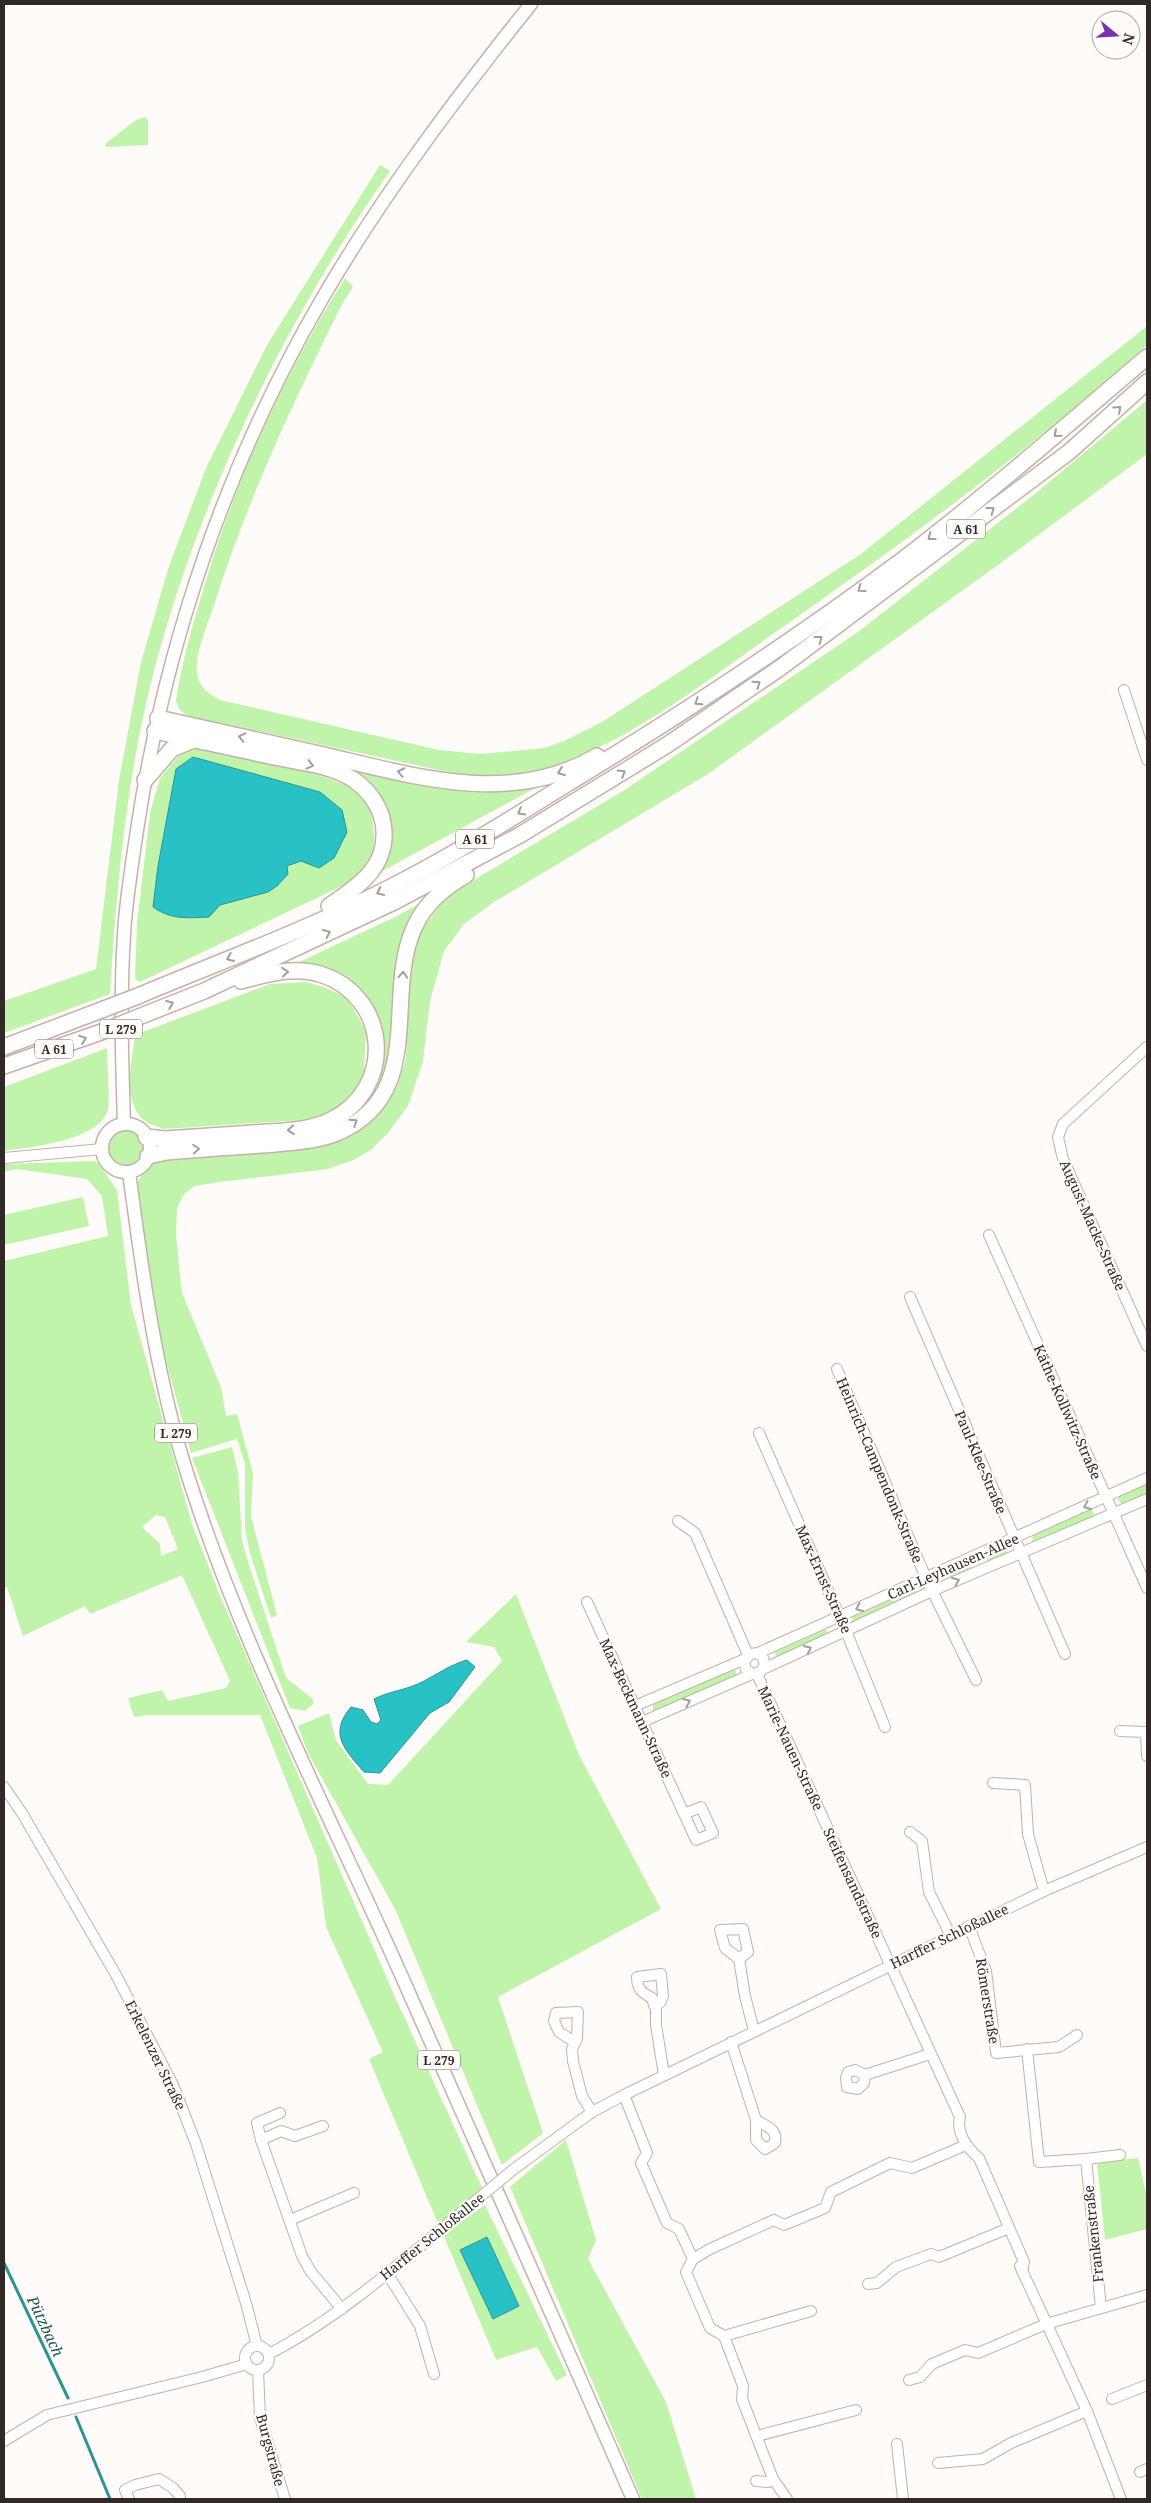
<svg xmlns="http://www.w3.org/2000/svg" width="1151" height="2503" font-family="'Noto Serif',serif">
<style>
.green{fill:#c0f4ab;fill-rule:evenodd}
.water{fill:#28c2c6;stroke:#2b9496}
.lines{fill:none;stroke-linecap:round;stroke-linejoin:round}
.stream{stroke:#2b9496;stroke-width:3}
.minor-casing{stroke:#c5b1a7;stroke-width:12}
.major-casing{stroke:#c5b1a7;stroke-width:15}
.highway-casing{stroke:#c5b1a7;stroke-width:18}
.minor{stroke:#fff;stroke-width:10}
.major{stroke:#fff;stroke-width:12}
.highway{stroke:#fff;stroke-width:15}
.minor-bridge-casing{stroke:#c5b1a7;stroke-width:12;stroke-linecap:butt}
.highway-bridge-casing{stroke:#c5b1a7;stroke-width:18;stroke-linecap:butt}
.minor-bridge{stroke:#fff;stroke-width:10}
.highway-bridge{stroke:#fff;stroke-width:15}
.oneway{stroke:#a29f9d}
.labels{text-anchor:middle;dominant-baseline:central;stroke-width:4.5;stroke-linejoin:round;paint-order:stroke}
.shield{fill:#fffbf9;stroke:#6f6865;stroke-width:1}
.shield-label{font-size:12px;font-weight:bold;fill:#312926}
.street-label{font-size:14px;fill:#312926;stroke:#fffbf9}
.water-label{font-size:15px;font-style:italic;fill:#185455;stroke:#fffbf9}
</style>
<rect width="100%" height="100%" fill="#fffbf9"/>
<g class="green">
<path d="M145,117L148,120V145L106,147L105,144L136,120Z"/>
<path d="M380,165L390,171C274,335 174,549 137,747C122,829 115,912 110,994L4,1033V1001L96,969L119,780L141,662L169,566L206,468L267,345Z"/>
<path d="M345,278L353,287L342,304C293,403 249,496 215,602C209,621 195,652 197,672C198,687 208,693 220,700L439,750L481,754L544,748L564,741L602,722L861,554L1147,326V345C1030,451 900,545 770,636C707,681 632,739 559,764C529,774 498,775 466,776L185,715L180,710L176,701C182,661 193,623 205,584C237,476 285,373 345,278Z"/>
<path d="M1147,400V454L1002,562L708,774L494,902L464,924L444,951L430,1001L423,1061L408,1106L387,1134L371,1150L353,1160L328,1169L220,1182L195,1186L184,1194L177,1208L176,1235L182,1293L221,1387L226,1416L237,1414L253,1473L251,1516L277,1615L271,1618L250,1553L245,1529V1464L237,1439L191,1453L155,1320L137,1183L144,1171L154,1162L307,1148L343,1140L374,1120L397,1087L406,1059L409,984L414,951L422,929L447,896L623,791L858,632L1036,493Z"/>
<path d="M198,746C234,755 343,773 364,798C372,808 373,822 374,834C375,862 364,871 342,886L140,982L135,979L137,923L150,813L160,778L184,750Z"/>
<path d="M315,761L522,787H537L377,874L383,803Z"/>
<path d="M422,902L390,1059L373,1098L357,1115L325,1132L356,1106L382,1034L376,1013L368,999L353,985L331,971L295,964L397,916Z"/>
<path d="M306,982L324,987L347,998L366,1031L364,1073L353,1093L331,1112L304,1120L163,1129C158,1126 150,1125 145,1121C121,1102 132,1060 135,1035L270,984Z"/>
<path d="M107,1048C107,1059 110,1102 108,1110C98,1141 31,1147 4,1151V1087Z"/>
<circle cx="125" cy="1149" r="21"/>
<path d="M94,1161L98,1163L117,1190L131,1305L192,1524L221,1598L396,1999L483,2190L439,2226L369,2059L383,2052L326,1927L317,1858L260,1715H148L134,1717L128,1698L162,1690L168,1701L226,1688L230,1681L182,1575L90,1614L85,1606L23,1636L7,1587L4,1588V1261L108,1236L102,1196L87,1179L17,1169L4,1172V1164ZM156,1515L165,1517L178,1549L161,1556L160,1544L142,1527Z"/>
<path d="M83,1197L89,1226L4,1245V1215Z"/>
<path d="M232,1447L238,1472L242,1540L248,1562L286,1678L313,1699V1704L305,1711L290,1708L192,1458Z"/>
<path d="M1147,1482V1493L1123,1504L1118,1501L1119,1495Z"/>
<path d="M1091,1508L1095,1516L1092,1518L1035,1543L1032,1542L1033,1535Z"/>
<path d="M1002,1548L1007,1551V1556L989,1565L985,1556Z"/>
<path d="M969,1563L974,1571L952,1581L948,1572Z"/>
<path d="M914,1588L919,1595L853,1623L852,1617L854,1614Z"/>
<path d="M516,1594L579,1755L661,1909L498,1997L543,2133L502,2165L395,1909L308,1753L298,1726L329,1713L336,1740L368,1784L388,1785L502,1661L494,1647L466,1642Z"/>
<path d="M824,1627L829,1634L779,1658L775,1655L776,1649Z"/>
<path d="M731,1669L735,1670L737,1675L734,1678L656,1713L653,1711V1704Z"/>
<path d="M566,2140L596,2240L588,2259L666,2402L696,2499H642L510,2187Z"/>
<path d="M1138,2158L1147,2198V2229L1105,2240L1097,2162Z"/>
<path d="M485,2205L567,2375L556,2381L537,2347L496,2360L443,2234Z"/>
</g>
<g class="water">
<path d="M193,757L320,792L342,810L347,832L334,858L319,868L301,861L287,866L288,874L277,886L268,892L220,905L209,917C188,918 171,920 153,907L158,866L176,769Z"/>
<path d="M467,1660L475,1667L449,1702L430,1713L380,1773L364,1772C345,1750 328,1734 351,1707L363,1710L371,1722L377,1724L381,1720L374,1699C388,1692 404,1690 418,1684C435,1676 449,1665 467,1660Z"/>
<path d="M487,2237L519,2306L493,2319L460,2250Z"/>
</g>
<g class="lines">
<g class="stream">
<path d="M4,2263L68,2398"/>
<path d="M76,2417L110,2499"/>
</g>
<defs>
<g id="minor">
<path d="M1124,690L1147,760"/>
<path d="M1147,1047L1063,1124L1058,1137L1063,1159L1147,1346"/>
<path d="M4,1158L102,1149"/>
<path d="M989,1235L1147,1588"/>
<path d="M910,1297L1065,1654"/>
<path d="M837,1369L926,1578L976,1680"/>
<path d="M759,1433L846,1631L885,1727"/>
<path d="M678,1521L695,1533L748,1655"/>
<path d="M587,1602L696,1840L713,1833L701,1807L684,1814"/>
<path d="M758,1653L763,1658L765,1666L760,1672L752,1674L746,1669L744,1662L750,1654L758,1653L1147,1478"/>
<path d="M763,1669L932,1591L1147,1499"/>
<path d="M757,1674L960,2117C956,2133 967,2148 979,2158L1024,2262L1022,2271"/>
<path d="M635,1706L745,1659"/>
<path d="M642,1722L752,1674"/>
<path d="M1120,1731L1146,1732L1147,1756"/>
<path d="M993,1783L1025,1785L1028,1834L1044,1891"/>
<path d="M4,1787L22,1813L116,1975L173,2085L196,2144L246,2303L257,2346"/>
<path d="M910,1832L922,1841L929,1892L951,1936"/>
<path d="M969,1926L986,1971L996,2053L1059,2047L1077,2035"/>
<path d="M739,1959L725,1948L720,1930L743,1929L748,1952L739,1959L745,1996L754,2031"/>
<path d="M656,2004L654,2005L652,1998C641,1992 637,1989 637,1977L661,1974L663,1996L660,2003L656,2004V2025L664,2075"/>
<path d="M577,2039L573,2041L559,2032L554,2021L556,2013L578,2012L577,2039L572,2049L573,2061L582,2096L592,2112"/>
<path d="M731,2042L756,2120C766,2126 778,2129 775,2143L765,2149L756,2140V2120"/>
<path d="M1027,2049L1039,2162L1086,2159L1101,2308"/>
<path d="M865,2075L855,2070L848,2072L846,2078L847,2087L858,2089L864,2083L865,2075L930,2054"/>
<path d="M624,2095L647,2153L641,2163L667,2223L679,2229L693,2259L686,2272L710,2328L724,2336L743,2386L742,2399L773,2479L787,2499"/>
<path d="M280,2113L257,2123L261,2140L302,2256L311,2272L342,2309"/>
<path d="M261,2140L281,2131L295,2136L323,2126"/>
<path d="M1086,2159L1120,2155"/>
<path d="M514,2169L592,2112L624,2095L1044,1891L1147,1847"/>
<path d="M290,2220L354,2193"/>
<path d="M693,2259L710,2249L774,2220L784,2225L825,2208L831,2192L890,2163L912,2168L966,2145"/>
<path d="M1020,2266L1087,2411L1121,2499"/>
<path d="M387,2273L420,2326L434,2374"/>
<path d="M868,2284L877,2283L896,2267L931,2254L939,2257L1009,2228"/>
<path d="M724,2336L811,2311"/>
<circle cx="257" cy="2358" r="12"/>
<path d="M269,2354C342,2316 403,2260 467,2208"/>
<path d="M258,2370L260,2418L285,2499"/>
<path d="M909,2380L920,2377L932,2364L965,2350L978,2353L1046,2324L1147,2295"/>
<path d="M1112,2399L1147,2385"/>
<path d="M757,2436L856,2410"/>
<path d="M4,2441L47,2415L202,2377L247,2364"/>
<path d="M897,2444L903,2499"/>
<path d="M938,2463L983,2459L1011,2443L1087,2411"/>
<path d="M1140,2472L1147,2469"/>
<path d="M756,2481L768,2482L773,2479"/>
<path d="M129,2499L125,2490L135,2485L159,2479L173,2488L180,2496"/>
</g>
<g id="major">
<path d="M124,1124C122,1061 120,998 124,934C126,899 132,865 137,830C165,644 227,462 322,299C383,194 456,98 531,4"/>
<circle cx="126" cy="1148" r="24"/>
<path d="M129,1172C141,1262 153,1352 177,1440C230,1624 320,1794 398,1968C478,2145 555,2322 633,2499"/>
</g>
<g id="highway">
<path d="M158,718C213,730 269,743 324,755C414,776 511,807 597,756"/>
<path d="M155,731C194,740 234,748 274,757C300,762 331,765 354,780C371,792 383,810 384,831C386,869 357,887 329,906"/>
<path d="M145,780L172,749L193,740"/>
<path d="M138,996C221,961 307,930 387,889C452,856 514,817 575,779C687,711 796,639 901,561C986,496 1066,426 1147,357"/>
<path d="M136,1018L204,991L396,901L520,835L667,745L780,668L1069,452L1147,382"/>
<path d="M4,1047L104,1009"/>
<path d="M4,1066L104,1031"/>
<path d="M146,1137L165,1139C194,1137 223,1135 253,1133C278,1131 307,1132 331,1120C396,1088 390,996 320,974C294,966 267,974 241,981"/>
<path d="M148,1156L167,1152C199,1149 230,1147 262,1145C286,1143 314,1142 337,1133C428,1094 383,997 414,928C425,903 444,888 466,875"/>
</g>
</defs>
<use href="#minor" class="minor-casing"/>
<use href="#major" class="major-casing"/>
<use href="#highway" class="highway-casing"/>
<use href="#minor" class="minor"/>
<use href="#major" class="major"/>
<use href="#highway" class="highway"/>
<defs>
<path id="minor-bridge" d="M467,2208L514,2169"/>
<g id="highway-bridge">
<path d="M104,1009L138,996"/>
<path d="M104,1031L136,1018"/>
</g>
</defs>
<use href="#minor-bridge" class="minor-bridge-casing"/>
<use href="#highway-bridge" class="highway-bridge-casing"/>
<use href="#minor-bridge" class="minor-bridge"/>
<use href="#highway-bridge" class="highway-bridge"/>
</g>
<defs><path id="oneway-chevron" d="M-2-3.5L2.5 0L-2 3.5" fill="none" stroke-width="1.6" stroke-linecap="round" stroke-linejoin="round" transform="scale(1.25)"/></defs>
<g class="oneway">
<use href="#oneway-chevron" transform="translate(1118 409) rotate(-42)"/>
<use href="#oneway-chevron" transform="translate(1057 434) rotate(139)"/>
<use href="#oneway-chevron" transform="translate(991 510) rotate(-37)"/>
<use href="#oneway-chevron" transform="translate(931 537) rotate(142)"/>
<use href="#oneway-chevron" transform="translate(861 589) rotate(144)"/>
<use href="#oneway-chevron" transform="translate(819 639) rotate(-37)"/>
<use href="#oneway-chevron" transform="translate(757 684) rotate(-34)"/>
<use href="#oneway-chevron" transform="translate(698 702) rotate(147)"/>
<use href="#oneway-chevron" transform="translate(242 737) rotate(-167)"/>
<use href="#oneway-chevron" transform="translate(310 765) rotate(13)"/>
<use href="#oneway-chevron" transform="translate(401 772) rotate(-168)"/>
<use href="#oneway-chevron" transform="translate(561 772) rotate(160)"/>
<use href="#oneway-chevron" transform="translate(622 773) rotate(-32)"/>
<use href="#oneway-chevron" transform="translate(521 812) rotate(149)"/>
<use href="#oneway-chevron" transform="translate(380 892) rotate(155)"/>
<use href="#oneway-chevron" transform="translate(327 933) rotate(-25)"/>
<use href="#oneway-chevron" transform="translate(230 958) rotate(157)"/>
<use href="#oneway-chevron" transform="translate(285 972) rotate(-5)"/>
<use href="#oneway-chevron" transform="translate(403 975) rotate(-86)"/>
<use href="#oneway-chevron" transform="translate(170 1004) rotate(-22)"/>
<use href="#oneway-chevron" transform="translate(83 1039) rotate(-20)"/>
<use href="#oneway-chevron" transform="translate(354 1122) rotate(-34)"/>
<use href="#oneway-chevron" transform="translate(291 1130) rotate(174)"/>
<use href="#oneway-chevron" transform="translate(196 1149) rotate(-4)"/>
<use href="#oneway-chevron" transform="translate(1087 1506) rotate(156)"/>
<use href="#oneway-chevron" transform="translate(956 1581) rotate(-23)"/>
<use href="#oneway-chevron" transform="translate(859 1608) rotate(156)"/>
<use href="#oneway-chevron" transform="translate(808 1649) rotate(-25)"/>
<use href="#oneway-chevron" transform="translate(687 1702) rotate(-24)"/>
</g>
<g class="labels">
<g class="shield">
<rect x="947" y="519.5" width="38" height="19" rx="4"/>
<rect x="456" y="829.5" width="38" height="19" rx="4"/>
<rect x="100" y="1019.5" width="42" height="19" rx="4"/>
<rect x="35" y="1039.5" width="38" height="19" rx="4"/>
<rect x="155" y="1423.5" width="42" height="19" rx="4"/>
<rect x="418" y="2050.5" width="42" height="19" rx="4"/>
</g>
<g class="shield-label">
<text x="966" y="529">A 61</text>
<text x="475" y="839">A 61</text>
<text x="121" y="1029">L 279</text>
<text x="54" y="1049">A 61</text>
<text x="176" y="1433">L 279</text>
<text x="439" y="2060">L 279</text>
</g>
<g class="street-label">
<text transform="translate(1093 1225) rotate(66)">August-Macke-Straße</text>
<text transform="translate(1068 1412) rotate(66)">Käthe-Kollwitz-Straße</text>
<text transform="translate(981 1462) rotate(67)">Paul-Klee-Straße</text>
<text transform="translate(880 1470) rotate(67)">Heinrich-Campendonk-Straße</text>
<text transform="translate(953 1566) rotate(-24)">Carl-Leyhausen-Allee</text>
<text transform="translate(824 1579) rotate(66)">Max-Ernst-Straße</text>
<text transform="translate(636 1708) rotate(65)">Max-Beckmann-Straße</text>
<text transform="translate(791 1748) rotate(65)">Marie-Nauen-Straße</text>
<text transform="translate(853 1883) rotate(65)">Steifensandstraße</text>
<text transform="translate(949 1936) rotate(-26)">Harffer Schloßallee</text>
<text transform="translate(988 2001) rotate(81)">Römerstraße</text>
<text transform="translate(156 2055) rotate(64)">Erkelenzer Straße</text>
<text transform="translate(1093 2234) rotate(-96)">Frankenstraße</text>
<text transform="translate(432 2236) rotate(-39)">Harffer Schloßallee</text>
<text transform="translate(271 2450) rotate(75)">Burgstraße</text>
</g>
<g class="water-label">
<text transform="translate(46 2326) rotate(65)">Pützbach</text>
</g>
</g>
<rect width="1151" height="2503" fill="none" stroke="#312926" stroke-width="10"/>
<g transform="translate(1116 35) rotate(108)"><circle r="24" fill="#fffbf9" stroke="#ada7a5"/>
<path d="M0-4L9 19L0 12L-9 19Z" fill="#7734a8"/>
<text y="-8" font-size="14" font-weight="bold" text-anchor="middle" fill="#312926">N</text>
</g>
</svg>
